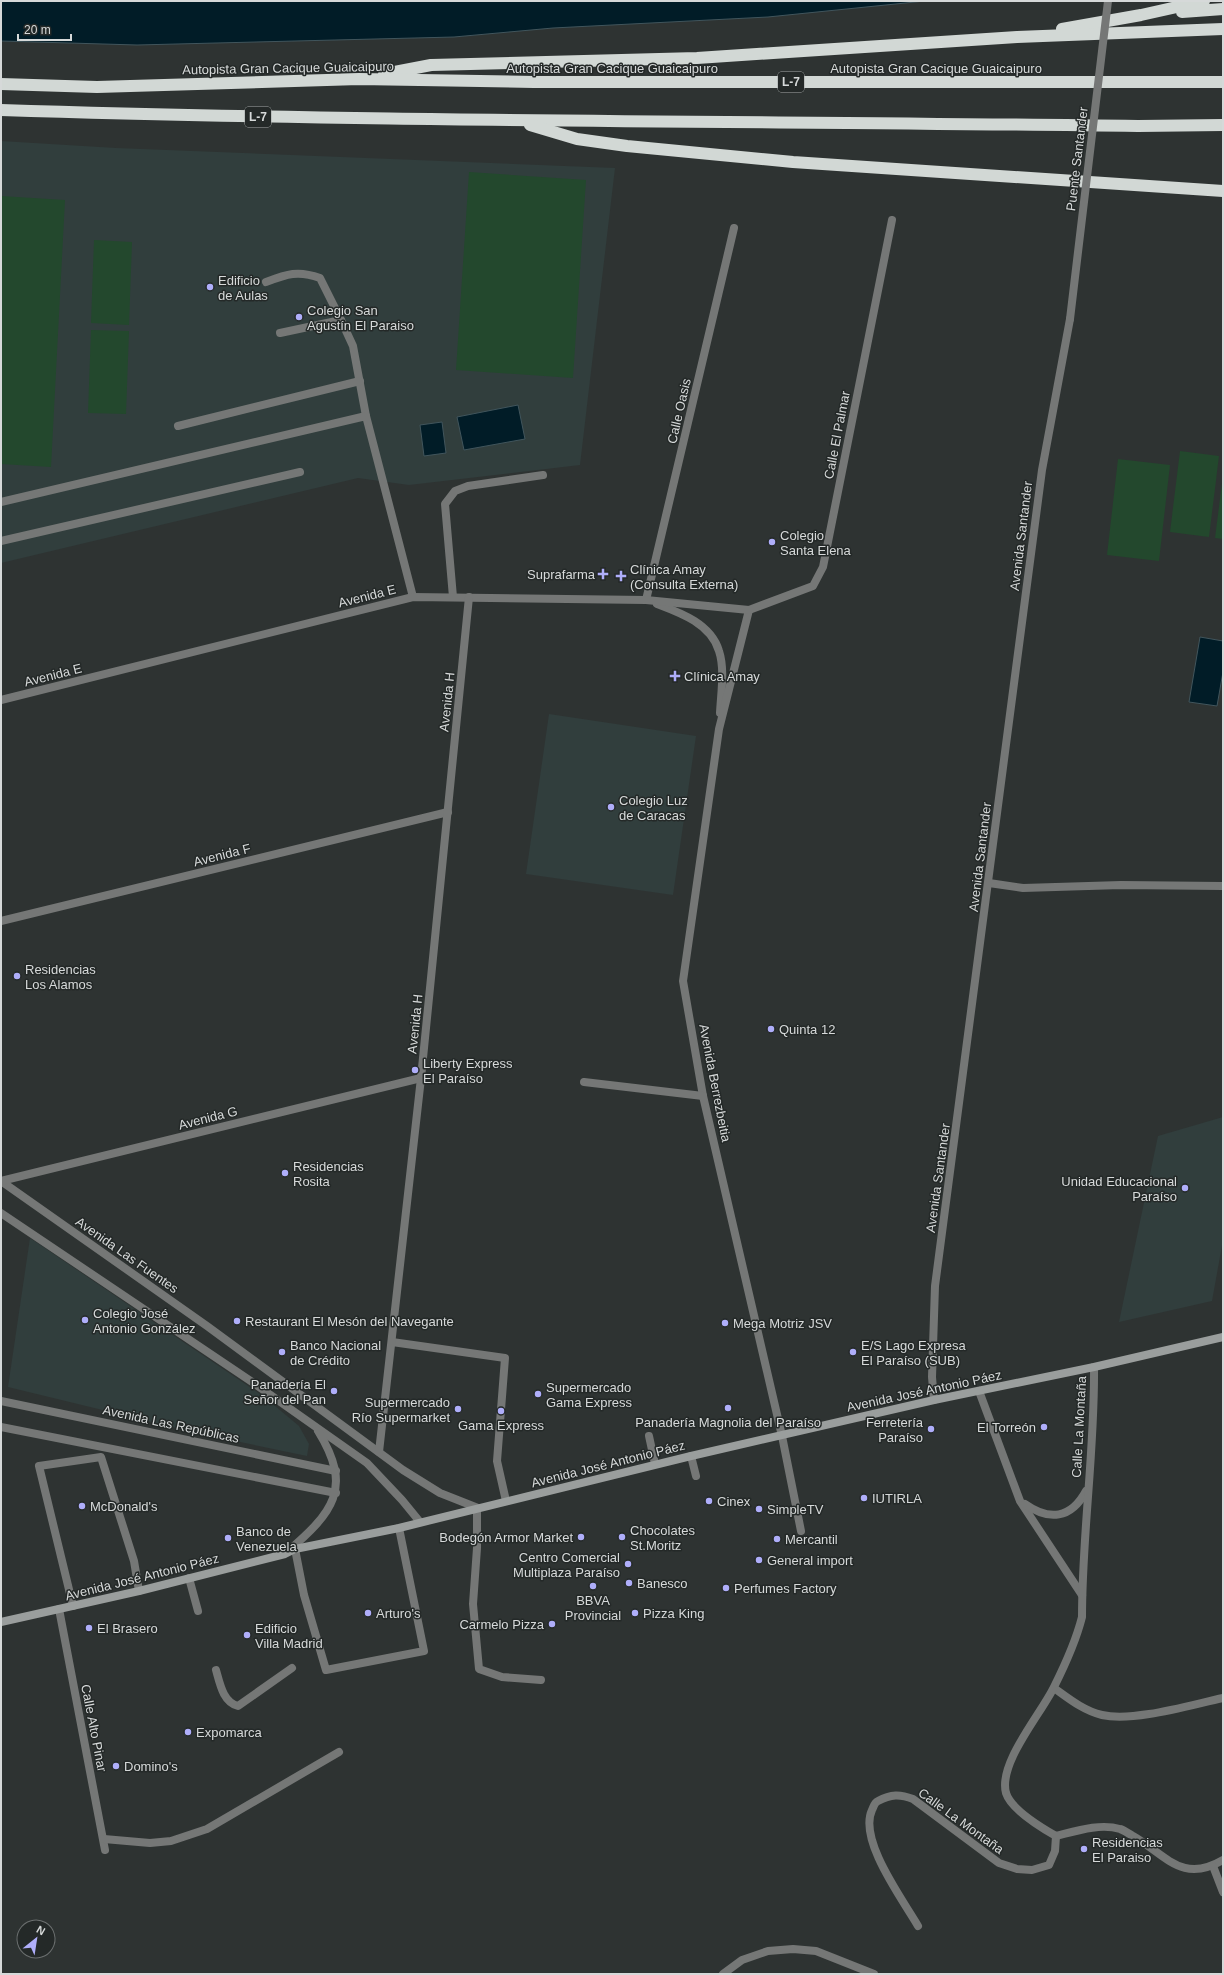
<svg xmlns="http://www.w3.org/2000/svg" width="1224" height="1975" font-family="Helvetica,sans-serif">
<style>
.built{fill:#313e3d}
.green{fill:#23482d}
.water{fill:#011c27;stroke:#41555c}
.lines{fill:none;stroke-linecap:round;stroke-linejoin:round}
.service{stroke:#757776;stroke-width:8}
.minor{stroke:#757776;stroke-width:8}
.tertiary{stroke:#757776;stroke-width:8}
.secondary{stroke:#9a9e9d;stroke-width:8}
.motorway{stroke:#d2d8d5;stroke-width:12}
.tertiary-bridge{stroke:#757776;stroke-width:8}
.poi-dot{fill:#afaefa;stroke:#242928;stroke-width:1.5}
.labels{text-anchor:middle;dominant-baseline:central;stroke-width:3;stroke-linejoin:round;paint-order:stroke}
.shield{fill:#242928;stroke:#a1a4a4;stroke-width:1}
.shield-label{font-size:12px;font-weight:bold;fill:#d6d9d9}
.street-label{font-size:13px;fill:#d6d9d9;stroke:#242928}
.poi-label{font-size:13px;fill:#d6d9d9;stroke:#242928;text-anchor:start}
</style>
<rect width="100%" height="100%" fill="#2e3332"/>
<g class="built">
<path d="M1,141L116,148L615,168L580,465L409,485L358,478L1,563Z"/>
<path d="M549,714L696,736L673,895L526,874Z"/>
<path d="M1223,1117V1240L1212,1301L1119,1322L1158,1136Z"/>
<path d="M30,1238L263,1396L299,1426L309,1444L307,1456L197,1433L8,1387Z"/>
</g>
<g class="green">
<path d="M469,172L586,180L573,378L456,370Z"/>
<path d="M1,196L65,200L51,467L1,464Z"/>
<path d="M94,240L132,242L129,325L91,323Z"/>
<path d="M91,330L129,331L126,414L88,413Z"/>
<path d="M1180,451L1219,456L1209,537L1170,532Z"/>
<path d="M1118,459L1170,465L1159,561L1107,555Z"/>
<path d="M1223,475V539L1215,538Z"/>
</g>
<g class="water">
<path d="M1,1H925L768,17L553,28L454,37L137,45L1,41Z"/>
<path d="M518,405L525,439L464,450L457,417Z"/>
<path d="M442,422L446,453L424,456L420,425Z"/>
<path d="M1200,637L1223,641V672L1217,706L1189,702Z"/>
</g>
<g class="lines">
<g class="service">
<path d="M266,282C287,274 298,270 320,278L341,320"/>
<path d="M280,333L341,320L353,346L366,416"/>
<path d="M178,426L360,381"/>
<path d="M1,502L366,416L413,597"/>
<path d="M1,541L300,472"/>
<path d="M453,597L445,504L455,491L468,486L543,475"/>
<path d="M989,883L1023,888L1121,885L1223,886"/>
<path d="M392,1342L505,1358L497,1461L506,1501"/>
<path d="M649,1436L655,1464"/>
<path d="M782,1436L801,1531"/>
<path d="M691,1456L696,1476"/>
<path d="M477,1509V1548L473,1604L479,1669L502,1677L541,1680"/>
<path d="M295,1549L304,1595L326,1670L424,1651L399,1528"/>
<path d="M189,1578L198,1611"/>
<path d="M73,1606L39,1466L101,1457L134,1561L139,1591"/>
<path d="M216,1670C220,1684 223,1702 238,1706L292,1668"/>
</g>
<g class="minor">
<path d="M646,600L734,228"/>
<path d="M657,604C681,613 711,624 719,651C725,669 721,693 720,713"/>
<path d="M749,610L719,729L683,981L703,1096L782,1436"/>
<path d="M1,700L413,597L646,600L749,610L813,586L823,567L892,220"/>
<path d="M1,921L448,812"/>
<path d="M584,1082L703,1096"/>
<path d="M1,1181L207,1326L403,1470L440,1493L478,1508"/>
<path d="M1,1181L421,1078"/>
<path d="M1,1213L255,1384L367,1463L402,1500L420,1522"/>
<path d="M979,1391L1020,1501L1082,1595"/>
<path d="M1,1401L336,1471"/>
<path d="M1,1427L336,1493"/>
<path d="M379,1452L421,1078L469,597"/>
<path d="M1025,1504C1049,1521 1071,1519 1086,1491"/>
<path d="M287,1552C332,1513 354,1489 318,1431"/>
<path d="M59,1609L105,1850"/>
<path d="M1054,1688C1068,1698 1084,1711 1102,1715C1134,1722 1190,1705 1223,1698"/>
<path d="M1056,1836C1076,1831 1100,1823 1120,1829C1124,1830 1129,1834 1133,1836C1166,1855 1182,1884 1223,1860"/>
<path d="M104,1839L150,1843L171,1841L207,1829L339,1752"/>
<path d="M1213,1866L1223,1892"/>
<path d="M918,1926C903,1900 858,1840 872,1810C874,1806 874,1803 878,1801C891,1794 900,1794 913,1799L999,1863L1017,1869L1032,1870L1049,1865L1055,1851L1056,1836C1042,1828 1011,1809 1006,1793C998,1763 1041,1714 1054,1687C1065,1665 1076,1641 1082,1617C1082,1533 1095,1450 1094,1367"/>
</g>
<g class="tertiary">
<path d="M934,1400L932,1377L935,1286L1042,470L1070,319"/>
<path d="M723,1974L742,1960L768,1951L793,1949L816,1951L874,1974"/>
</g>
<path class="secondary" d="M1,1622L139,1591L285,1554L295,1549L399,1528L691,1456L934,1400L1094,1367L1223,1337"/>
<g class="motorway">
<path d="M1182,12L1223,9"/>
<path d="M1062,29L1141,15L1204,1"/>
<path d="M384,74L431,65L697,58L1017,37L1223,29"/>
<path d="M1,84L97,87L359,79L534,82H1223"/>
<path d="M1,110C380,122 759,121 1138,126L1223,125"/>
<path d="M530,125L577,139L627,146L793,162L1223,191"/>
</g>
<path class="tertiary-bridge" d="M1070,319L1108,1"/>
</g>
<g class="poi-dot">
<circle cx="210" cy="287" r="4"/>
<circle cx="299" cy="317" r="4"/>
<circle cx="772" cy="542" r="4"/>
<path d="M601 568h4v4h4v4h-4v4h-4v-4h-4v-4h4z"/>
<path d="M619 570h4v4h4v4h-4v4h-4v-4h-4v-4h4z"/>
<path d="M673 670h4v4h4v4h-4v4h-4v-4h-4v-4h4z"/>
<circle cx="611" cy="807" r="4"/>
<circle cx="17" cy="976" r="4"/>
<circle cx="771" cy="1029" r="4"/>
<circle cx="415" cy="1070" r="4"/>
<circle cx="285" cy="1173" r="4"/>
<circle cx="1185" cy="1188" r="4"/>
<circle cx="85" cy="1320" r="4"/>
<circle cx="237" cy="1321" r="4"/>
<circle cx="725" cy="1323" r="4"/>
<circle cx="282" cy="1352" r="4"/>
<circle cx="853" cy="1352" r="4"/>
<circle cx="334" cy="1391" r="4"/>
<circle cx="538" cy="1394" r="4"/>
<circle cx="728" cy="1408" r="4"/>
<circle cx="458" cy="1409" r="4"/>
<circle cx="501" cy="1411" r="4"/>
<circle cx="1044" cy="1427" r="4"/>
<circle cx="931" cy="1429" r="4"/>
<circle cx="864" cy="1498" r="4"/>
<circle cx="709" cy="1501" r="4"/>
<circle cx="82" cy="1506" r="4"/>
<circle cx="759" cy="1509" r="4"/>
<circle cx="581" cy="1537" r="4"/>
<circle cx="622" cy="1537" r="4"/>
<circle cx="228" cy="1538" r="4"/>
<circle cx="777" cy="1539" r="4"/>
<circle cx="759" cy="1560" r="4"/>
<circle cx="628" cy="1564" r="4"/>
<circle cx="629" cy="1583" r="4"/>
<circle cx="593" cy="1586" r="4"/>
<circle cx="726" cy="1588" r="4"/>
<circle cx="368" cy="1613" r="4"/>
<circle cx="635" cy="1613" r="4"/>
<circle cx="552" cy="1624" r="4"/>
<circle cx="89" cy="1628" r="4"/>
<circle cx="247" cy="1635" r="4"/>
<circle cx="188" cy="1732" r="4"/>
<circle cx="116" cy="1766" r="4"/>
<circle cx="1084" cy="1849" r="4"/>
</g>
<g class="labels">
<g class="shield">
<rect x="778" y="72" width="26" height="20" rx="3"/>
<rect x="245" y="107" width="26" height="20" rx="3"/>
</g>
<g class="shield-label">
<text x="791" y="82">L-7</text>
<text x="258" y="117">L-7</text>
</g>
<g class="street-label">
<text transform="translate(288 68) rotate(-1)">Autopista Gran Cacique Guaicaipuro</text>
<text x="612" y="68">Autopista Gran Cacique Guaicaipuro</text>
<text x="936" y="68">Autopista Gran Cacique Guaicaipuro</text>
<text transform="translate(1077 159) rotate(-83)">Puente Santander</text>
<text transform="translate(679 411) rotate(-77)">Calle Oasis</text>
<text transform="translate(837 435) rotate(-79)">Calle El Palmar</text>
<text transform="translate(1021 536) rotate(-83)">Avenida Santander</text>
<text transform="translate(367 596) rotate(-14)">Avenida E</text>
<text transform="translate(53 675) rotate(-14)">Avenida E</text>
<text transform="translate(447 702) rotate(-84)">Avenida H</text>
<text transform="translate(222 855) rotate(-14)">Avenida F</text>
<text transform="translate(980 857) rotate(-83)">Avenida Santander</text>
<text transform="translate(415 1024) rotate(-84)">Avenida H</text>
<text transform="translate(715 1083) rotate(79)">Avenida Berrezbeitia</text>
<text transform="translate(208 1118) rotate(-14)">Avenida G</text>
<text transform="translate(938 1178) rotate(-82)">Avenida Santander</text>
<text transform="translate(127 1255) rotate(35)">Avenida Las Fuentes</text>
<text transform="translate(924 1391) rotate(-12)">Avenida José Antonio Páez</text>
<text transform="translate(171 1424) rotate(12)">Avenida Las Repúblicas</text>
<text transform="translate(1079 1427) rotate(-87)">Calle La Montaña</text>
<text transform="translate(608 1464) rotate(-14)">Avenida José Antonio Páez</text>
<text transform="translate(142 1577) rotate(-14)">Avenida José Antonio Páez</text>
<text transform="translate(94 1728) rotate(79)">Calle Alto Pinar</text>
<text transform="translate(961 1821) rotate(36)">Calle La Montaña</text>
</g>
<g class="poi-label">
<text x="218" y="280">Edificio<tspan x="218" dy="15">de Aulas</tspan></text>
<text x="307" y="310">Colegio San<tspan x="307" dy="15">Agustín El Paraiso</tspan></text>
<text x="780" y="535">Colegio<tspan x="780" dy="15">Santa Elena</tspan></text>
<text x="630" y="569">Clínica Amay<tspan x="630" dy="15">(Consulta Externa)</tspan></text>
<text x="595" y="574" text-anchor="end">Suprafarma</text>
<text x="684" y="676">Clínica Amay</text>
<text x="619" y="800">Colegio Luz<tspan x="619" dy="15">de Caracas</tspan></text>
<text x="25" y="969">Residencias<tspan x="25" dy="15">Los Alamos</tspan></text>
<text x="779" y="1029">Quinta 12</text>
<text x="423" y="1063">Liberty Express<tspan x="423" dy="15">El Paraíso</tspan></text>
<text x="293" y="1166">Residencias<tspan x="293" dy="15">Rosita</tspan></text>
<text x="1177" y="1181" text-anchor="end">Unidad Educacional<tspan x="1177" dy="15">Paraíso</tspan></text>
<text x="93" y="1313">Colegio José<tspan x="93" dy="15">Antonio González</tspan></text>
<text x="245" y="1321">Restaurant El Mesón del Navegante</text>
<text x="733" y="1323">Mega Motriz JSV</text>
<text x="290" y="1345">Banco Nacional<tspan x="290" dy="15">de Crédito</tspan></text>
<text x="861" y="1345">E/S Lago Expresa<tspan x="861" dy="15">El Paraíso (SUB)</tspan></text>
<text x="326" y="1384" text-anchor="end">Panadería El<tspan x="326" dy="15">Señor del Pan</tspan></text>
<text x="546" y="1387">Supermercado<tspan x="546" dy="15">Gama Express</tspan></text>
<text x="450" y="1402" text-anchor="end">Supermercado<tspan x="450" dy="15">Río Supermarket</tspan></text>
<text x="728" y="1422" text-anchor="middle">Panadería Magnolia del Paraíso</text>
<text x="923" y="1422" text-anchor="end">Ferretería<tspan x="923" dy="15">Paraíso</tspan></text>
<text x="501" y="1425" text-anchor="middle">Gama Express</text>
<text x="1036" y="1427" text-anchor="end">El Torreón</text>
<text x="872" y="1498">IUTIRLA</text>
<text x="717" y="1501">Cinex</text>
<text x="90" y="1506">McDonald's</text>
<text x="767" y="1509">SimpleTV</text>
<text x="630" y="1530">Chocolates<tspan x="630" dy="15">St.Moritz</tspan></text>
<text x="236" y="1531">Banco de<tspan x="236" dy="15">Venezuela</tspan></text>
<text x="573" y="1537" text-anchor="end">Bodegón Armor Market</text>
<text x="785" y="1539">Mercantil</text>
<text x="620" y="1557" text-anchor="end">Centro Comercial<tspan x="620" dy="15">Multiplaza Paraíso</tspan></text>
<text x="767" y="1560">General import</text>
<text x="637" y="1583">Banesco</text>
<text x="734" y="1588">Perfumes Factory</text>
<text x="593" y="1600" text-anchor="middle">BBVA<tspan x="593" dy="15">Provincial</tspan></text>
<text x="376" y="1613">Arturo's</text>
<text x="643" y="1613">Pizza King</text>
<text x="544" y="1624" text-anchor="end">Carmelo Pizza</text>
<text x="97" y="1628">El Brasero</text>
<text x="255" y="1628">Edificio<tspan x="255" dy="15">Villa Madrid</tspan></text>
<text x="196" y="1732">Expomarca</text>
<text x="124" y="1766">Domino's</text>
<text x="1092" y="1842">Residencias<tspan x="1092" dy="15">El Paraiso</tspan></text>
</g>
</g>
<rect width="1224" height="1975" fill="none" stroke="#d6d9d9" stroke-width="4"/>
<g transform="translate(36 1939) rotate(30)"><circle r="19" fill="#242928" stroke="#6b6f6f"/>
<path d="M0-3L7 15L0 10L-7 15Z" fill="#afaefa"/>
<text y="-6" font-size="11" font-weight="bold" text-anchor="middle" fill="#d6d9d9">N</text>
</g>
<path d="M18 34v6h53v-6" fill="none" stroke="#d6d9d9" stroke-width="2"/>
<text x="24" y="34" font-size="12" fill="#d6d9d9" stroke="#242928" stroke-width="3" paint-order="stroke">20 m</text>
</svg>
